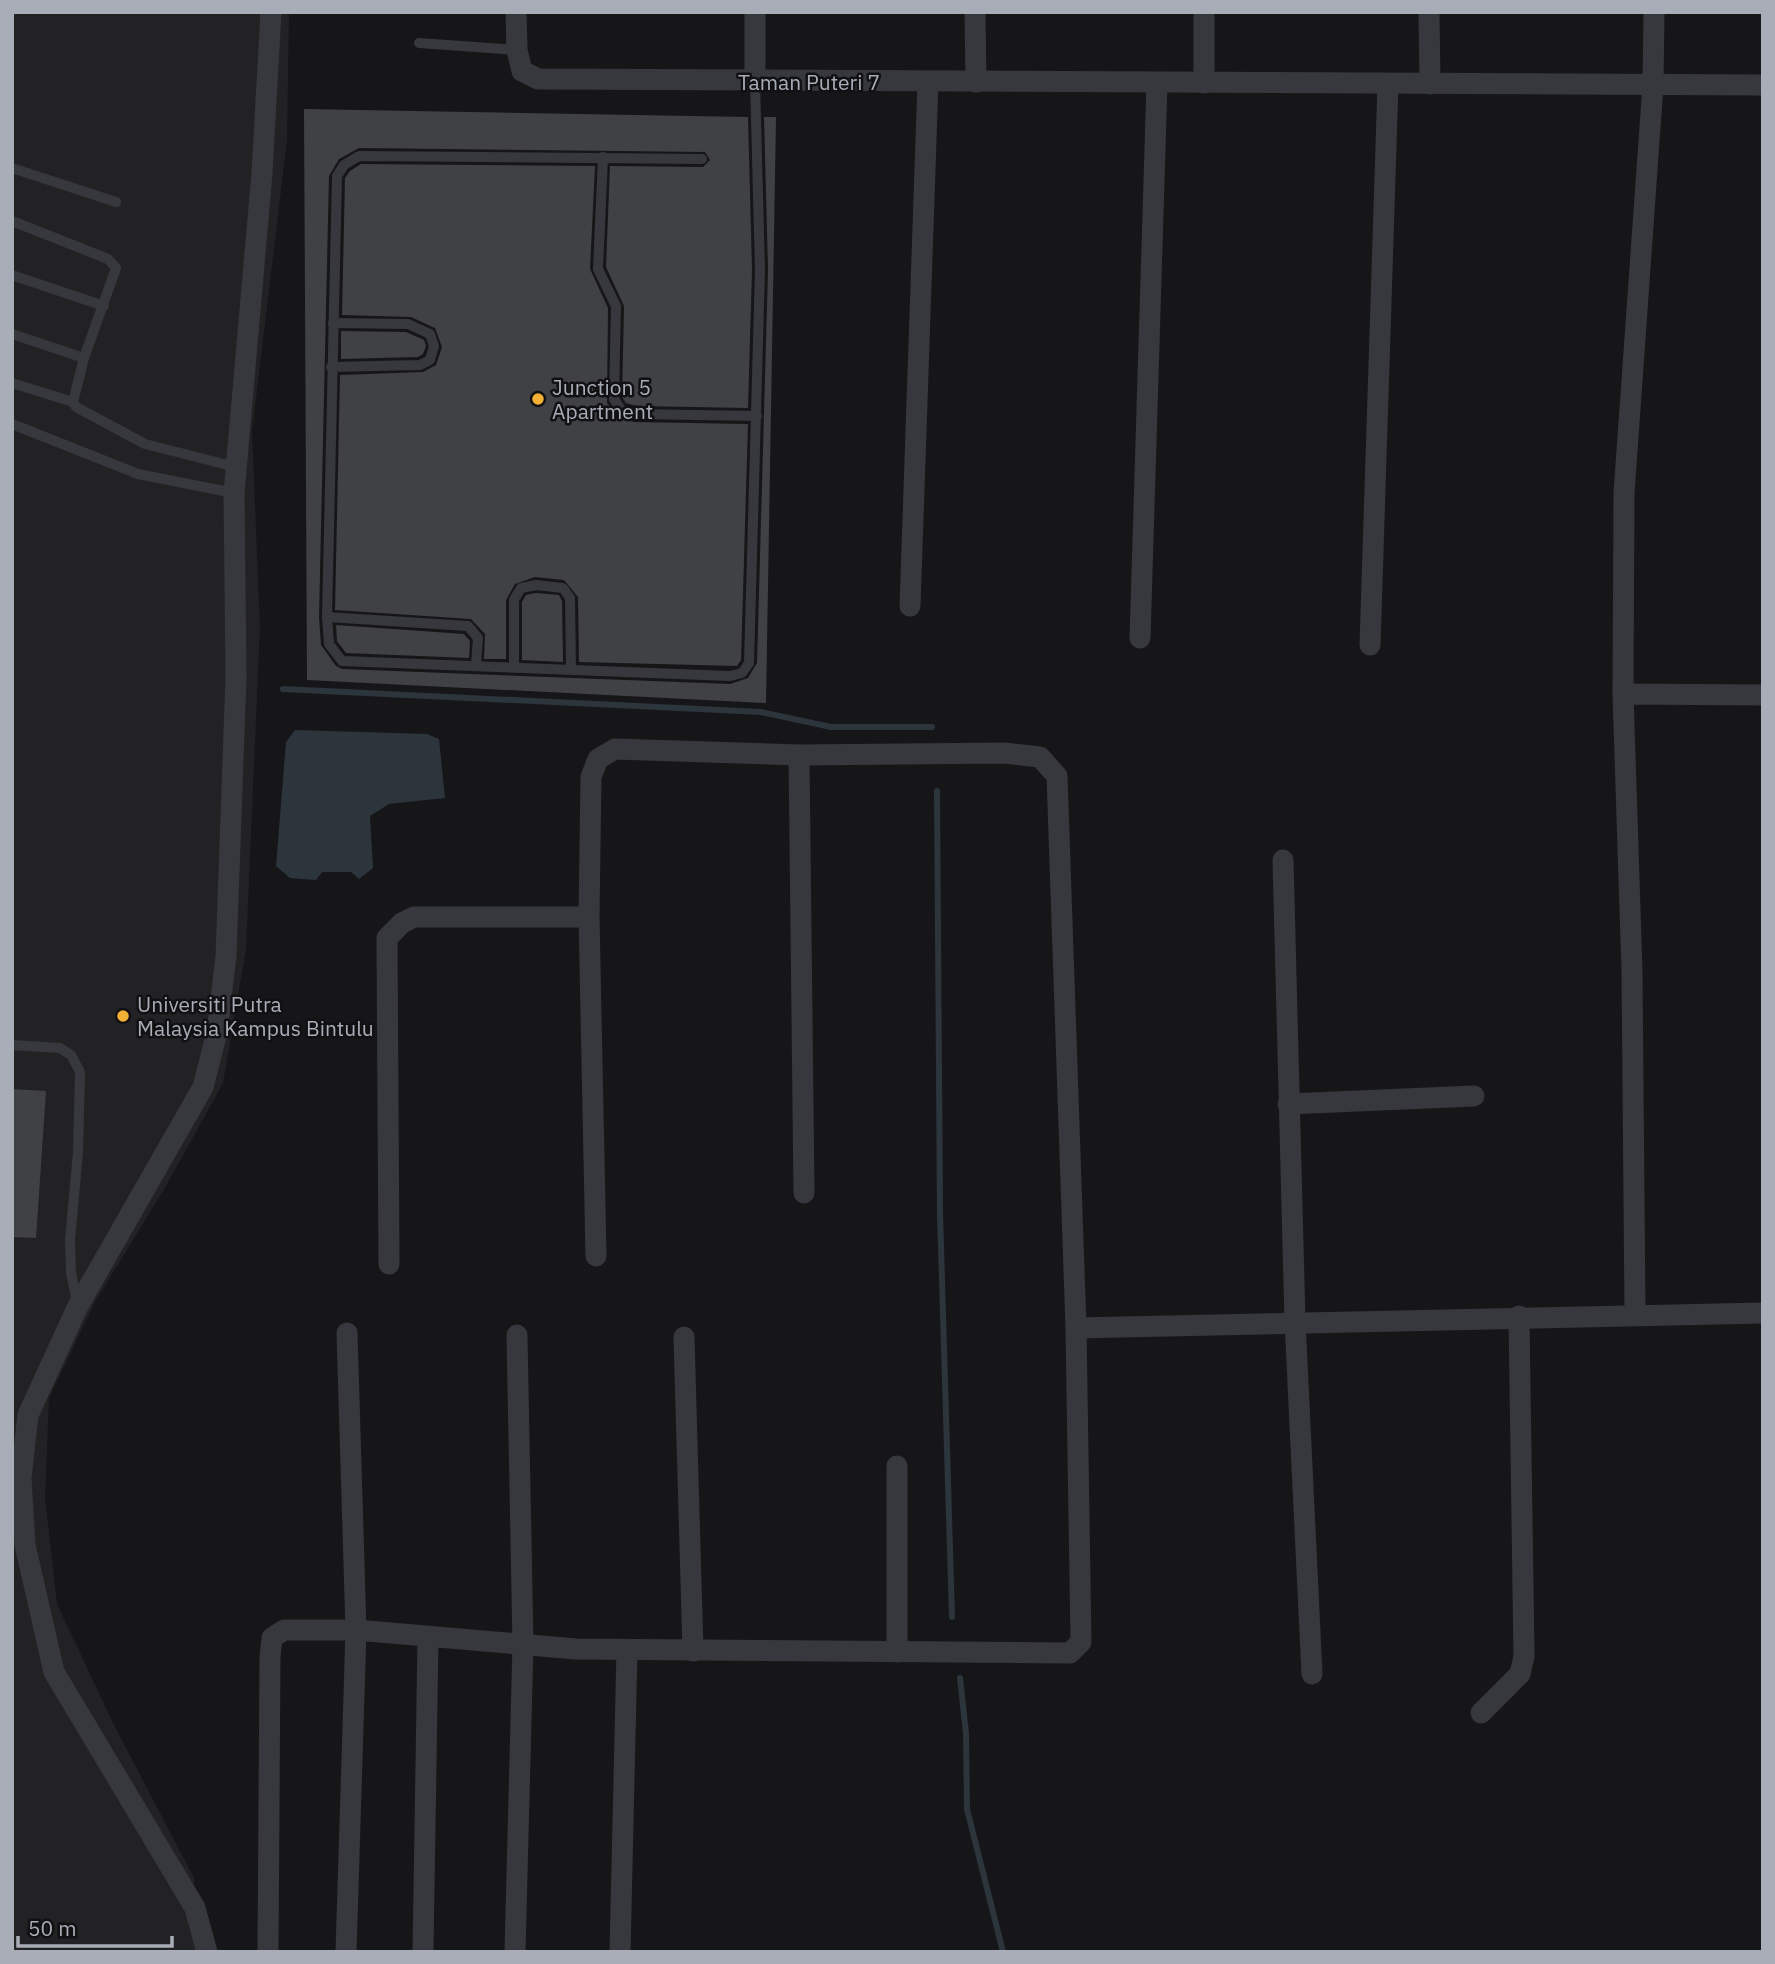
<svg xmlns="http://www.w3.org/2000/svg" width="1775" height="1964" font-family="'IBM Plex Sans',sans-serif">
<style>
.built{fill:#222225}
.water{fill:#2c353c}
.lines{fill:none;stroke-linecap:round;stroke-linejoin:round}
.stream{stroke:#2c353c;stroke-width:6}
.building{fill:#404145}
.service{stroke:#37383d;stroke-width:10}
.minor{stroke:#37383d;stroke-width:21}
.poi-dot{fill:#f2b134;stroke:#111113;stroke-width:2.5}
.labels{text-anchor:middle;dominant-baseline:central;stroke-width:5;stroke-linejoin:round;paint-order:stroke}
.street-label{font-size:21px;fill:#a8adb8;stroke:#111113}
.poi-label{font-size:21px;fill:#a8adb8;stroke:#111113;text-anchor:start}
</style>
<rect width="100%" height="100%" fill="#161618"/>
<path class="built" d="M12,12H289L287,140L252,432L260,627L246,949L223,1083L166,1186L95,1302L49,1398L45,1498L57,1604L114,1725L194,1878L197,1952H12Z"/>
<path class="water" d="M295,730L427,734L439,739L445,798L389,804L370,816L373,868L359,879L351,872H322L316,880L290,878L276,866L286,742Z"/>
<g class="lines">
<g class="stream">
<path d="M283,689L761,712L831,727H932"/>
<path d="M937,791L940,1213L952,1617"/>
<path d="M960,1678L966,1733L967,1809L1003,1952"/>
</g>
</g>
<g class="building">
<path d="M304,109L748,117L752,270L748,408L637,406L626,403L622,397L624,306L606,267L610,166L703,167L710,160L705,152L359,148L339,159L329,176L319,617L321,645L336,666L342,669L730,684L748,678L757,663L768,270L764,117H776L766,703L307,680Z"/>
<path d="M361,164L595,166L590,269L608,308L607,403L618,417L634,422L748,424L741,660L737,666L579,662L578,597L564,580L535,577L515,584L506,600V659H484L485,634L471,619L335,610L340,375L423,372L436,365L442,347L435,328L411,317L342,315L345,178L350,171Z"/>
<path d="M341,331L406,332L424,340L426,346L423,354L418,357L341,359Z"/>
<path d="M536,593L559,595L562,601L563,662L522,660V602L526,595Z"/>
<path d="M336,625L464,634L470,641L469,658L346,653L337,641Z"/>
<path d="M12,1089L46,1091L36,1238L12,1237Z"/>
</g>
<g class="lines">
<g class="service">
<path d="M419,43L517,50"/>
<path d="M603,157L598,269L616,306L614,399L621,410L636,414L757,416"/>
<path d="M702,159L359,156L344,165L337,176L327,617L329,644L342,661L730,676L742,673L749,663L760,270L755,81"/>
<path d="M12,168L116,202"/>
<path d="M12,221L108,259L116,268L84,358L73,402L76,407L145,444L236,467"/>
<path d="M12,275L104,306"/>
<path d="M12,334L84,358"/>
<path d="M331,367L420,365L430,360L434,346L430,334L408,324L333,323"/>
<path d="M12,383L73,402"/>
<path d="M12,424L138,474L234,493"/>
<path d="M327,617L468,626L478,638L476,665"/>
<path d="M514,667V600L521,588L536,585L563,588L570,598L571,669"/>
<path d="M12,1045L60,1048L71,1055L80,1072L78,1152L70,1240L71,1273L77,1302"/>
</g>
<g class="minor">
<path d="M516,12L517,50L522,71L538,79L1763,85"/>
<path d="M755,12V81"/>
<path d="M975,12L976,82"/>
<path d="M1204,12V83"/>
<path d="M1429,12L1430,84"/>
<path d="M910,606L928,82"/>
<path d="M1140,638L1157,83"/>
<path d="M1370,645L1388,84"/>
<path d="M1623,694L1624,493L1653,85L1654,12"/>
<path d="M799,755L804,1193"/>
<path d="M1283,860L1295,1321L1312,1674"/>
<path d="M1288,1104L1474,1096"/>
<path d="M389,1264L387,938L402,923L414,917H589"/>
<path d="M1635,1313L1632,971L1623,694L1763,695"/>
<path d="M1076,1328L1763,1313"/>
<path d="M684,1337L693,1651"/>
<path d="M897,1466V1652"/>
<path d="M1481,1713L1520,1674L1524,1656L1519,1316"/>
<path d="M207,1952L195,1908L54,1672L25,1545L21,1478L28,1415L78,1306L203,1087L217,1032L226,956L236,676L234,493L262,173L271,12"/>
<path d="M268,1952L270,1657L272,1638L284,1630H356L576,1649L1070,1653L1081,1642L1076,1328L1057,776L1040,757L1004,753L799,755L615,749L598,759L591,777L589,917L596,1256"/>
<path d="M346,1952L356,1630L347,1333"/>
<path d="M423,1952L428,1638"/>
<path d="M515,1952L523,1644L517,1335"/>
<path d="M620,1952L627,1650"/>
</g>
</g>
<g class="poi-dot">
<circle cx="538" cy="399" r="7"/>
<circle cx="123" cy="1016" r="7"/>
</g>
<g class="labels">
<g class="street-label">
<text x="809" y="82">Taman Puteri 7</text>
</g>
<g class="poi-label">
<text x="552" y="387">Junction 5<tspan x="552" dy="24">Apartment</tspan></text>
<text x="137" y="1004">Universiti Putra<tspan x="137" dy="24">Malaysia Kampus Bintulu</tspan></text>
</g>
</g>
<rect width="1775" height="1964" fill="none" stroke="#a8adb8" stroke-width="28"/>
<path d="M18 1936v10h154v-10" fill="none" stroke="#a8adb8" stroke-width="3.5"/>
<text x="28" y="1936" font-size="21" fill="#a8adb8" stroke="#111113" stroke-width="5" paint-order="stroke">50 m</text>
</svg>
